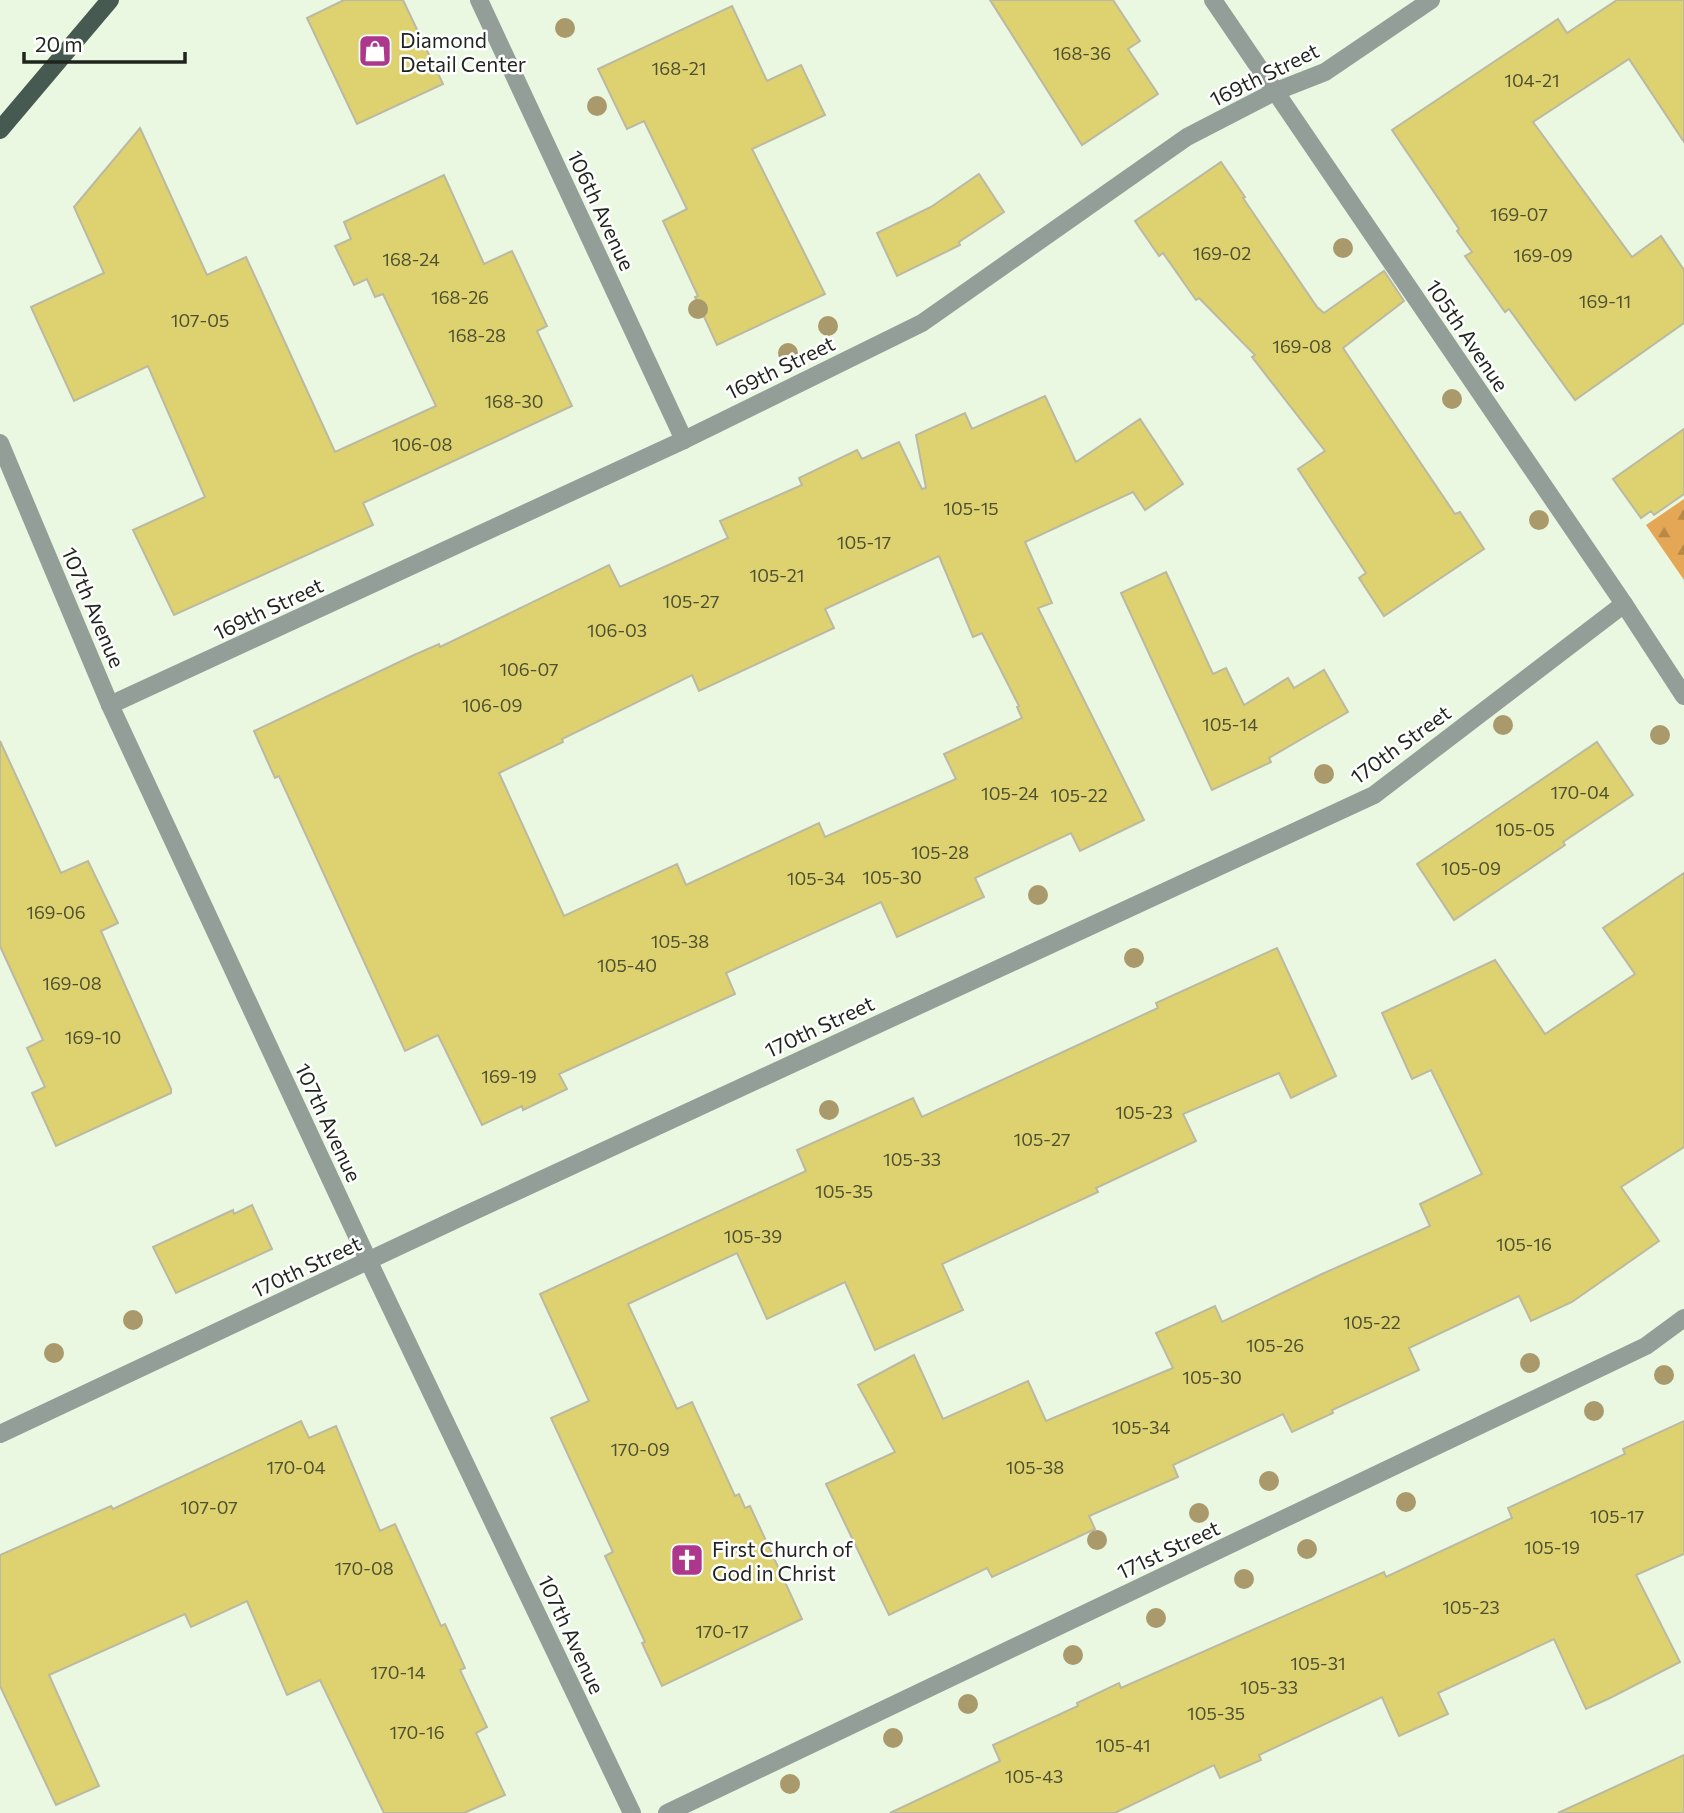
<svg xmlns="http://www.w3.org/2000/svg" width="1684" height="1813" font-family="Commissioner,sans-serif">
<style>
.forest{fill:url(#forest-firs)}
.building{fill:#ddd26f;stroke:#bbb9a1;stroke-width:2;fill-rule:evenodd}
.lines{fill:none;stroke-linecap:round;stroke-linejoin:round}
.minor{stroke:#939e99;stroke-width:18}
.primary{stroke:#475a51;stroke-width:18}
.tree{fill:#a9996b}
.labels{text-anchor:middle;dominant-baseline:central;stroke-width:5;stroke-linejoin:round;paint-order:stroke}
.number-label{font-size:18px;fill:#4e5031}
.poi-label{font-size:21px;fill:#1f241c;stroke:#fff;text-anchor:start}
.street-label{font-size:21px;fill:#1f241c;stroke:#fff}
</style>
<defs>
<pattern id="forest-firs" width="22" height="20" patternUnits="userSpaceOnUse" patternTransform="scale(1.75)"><rect width="22" height="20" fill="#e4a755"/><path d="M5 1l3.5 6h-7zM16 11l3.5 6h-7z" fill="#b88846"/></pattern>
</defs>
<rect width="100%" height="100%" fill="#eaf8e1"/>
<path class="forest" d="M1684,499V580L1646,525Z"/>
<g class="building">
<path d="M344,0H403L443,84L357,124L307,18Z"/>
<path d="M990,0H1113L1140,41L1128,49L1158,94L1082,145Z"/>
<path d="M1617,0H1684V142L1629,59L1533,122L1632,257L1661,236L1684,270V323L1575,400L1509,309L1505,312L1465,256L1472,252L1457,231L1459,229L1392,130L1558,19L1567,33Z"/>
<path d="M732,6L767,81L801,65L825,115L752,149L825,294L717,345L695,297L698,296L663,221L687,209L644,121L627,129L598,69Z"/>
<path d="M140,128L207,275L246,257L335,452L436,406L383,294L375,297L367,279L354,285L335,246L351,239L344,222L444,175L484,264L512,251L547,326L537,331L572,406L363,503L373,525L174,615L133,530L205,497L148,366L74,401L31,307L104,273L74,207Z"/>
<path d="M1221,162L1245,197L1243,198L1317,307L1324,313L1384,271L1404,301L1343,348L1455,514L1460,512L1484,549L1384,616L1359,578L1366,573L1298,469L1325,451L1252,357L1255,355L1199,298L1196,300L1163,253L1159,256L1135,221Z"/>
<path d="M979,174L1004,212L959,242L960,245L897,276L877,233L931,207Z"/>
<path d="M1045,396L1076,462L1140,419L1183,484L1145,510L1133,492L1025,542L1052,603L1038,608L1144,820L1080,851L1071,833L975,878L984,897L897,937L881,902L726,973L735,994L559,1074L567,1089L523,1110L522,1106L482,1125L438,1035L405,1051L279,776L275,778L254,731L414,655L439,644L440,647L609,565L620,587L728,538L720,521L802,485L799,478L857,450L862,459L899,442L922,489L926,488L916,435L965,413L972,429ZM939,556L973,637L982,633L1019,706L1017,707L1022,718L944,754L956,779L825,837L819,823L686,885L677,864L564,916L499,773L563,742L562,739L692,675L699,691L834,628L825,609Z"/>
<path d="M1684,429V494L1654,515L1651,511L1641,518L1613,479Z"/>
<path d="M1166,572L1213,674L1226,668L1244,705L1288,678L1294,688L1324,670L1348,712L1269,758L1271,762L1212,790L1121,593Z"/>
<path d="M0,741L61,873L88,861L118,923L101,931L171,1089V1093L56,1146L32,1093L45,1087L27,1048L43,1040L0,946Z"/>
<path d="M1597,742L1633,795L1563,842L1565,845L1454,920L1417,864Z"/>
<path d="M1684,873V1147L1621,1187L1659,1241L1572,1302L1531,1321L1519,1296L1409,1348L1419,1370L1332,1410L1333,1413L1292,1432L1283,1414L1173,1465L1178,1477L1089,1516L1095,1529L992,1577L987,1568L889,1615L826,1484L895,1452L858,1385L914,1355L943,1419L1028,1381L1046,1421L1173,1368L1156,1333L1215,1306L1222,1322L1322,1274L1430,1226L1420,1204L1482,1174L1431,1070L1412,1079L1382,1013L1495,960L1545,1034L1635,974L1603,928Z"/>
<path d="M1277,948L1336,1076L1291,1098L1279,1073L1183,1114L1196,1141L1096,1188L1098,1192L942,1264L963,1310L875,1350L845,1282L767,1319L737,1253L628,1304L677,1409L692,1402L735,1496L739,1494L745,1508L750,1506L802,1619L662,1686L642,1643L645,1642L605,1556L613,1552L551,1418L589,1401L540,1294L806,1171L797,1150L913,1098L922,1117L1158,1008L1156,1003Z"/>
<path d="M252,1205L272,1249L176,1293L153,1247L233,1210L234,1214Z"/>
<path d="M301,1421L309,1438L336,1426L380,1531L395,1524L441,1626L445,1624L465,1668L460,1670L487,1727L476,1733L505,1795L464,1813H384L320,1680L287,1695L247,1601L191,1627L185,1614L49,1675L99,1786L56,1805L0,1686V1555L111,1506L113,1509Z"/>
<path d="M1684,1421V1554L1636,1575L1680,1662L1610,1698L1586,1709L1554,1639L1438,1693L1448,1714L1399,1736L1382,1697L1259,1755L1261,1760L1220,1778L1214,1765L1115,1813H890L1000,1761L993,1745L1078,1706L1077,1703L1119,1683L1121,1688L1384,1572L1386,1577L1512,1518L1508,1508L1625,1454L1623,1449Z"/>
<path d="M1684,1755V1813H1558Z"/>
</g>
<g class="lines">
<g class="minor">
<path d="M479,0L684,440"/>
<path d="M1213,0L1624,604L1684,696"/>
<path d="M0,443L110,705L369,1262L632,1813"/>
<path d="M110,705L684,440L922,323L1187,137L1274,92L1325,72L1431,0"/>
<path d="M0,1434L461,1217L1374,795L1624,604"/>
<path d="M667,1813L1646,1346L1684,1318"/>
</g>
<path class="primary" d="M0,130L110,0"/>
</g>
<g class="tree">
<circle cx="565" cy="28" r="10"/>
<circle cx="597" cy="106" r="10"/>
<circle cx="1343" cy="248" r="10"/>
<circle cx="698" cy="309" r="10"/>
<circle cx="828" cy="326" r="10"/>
<circle cx="788" cy="353" r="10"/>
<circle cx="1452" cy="399" r="10"/>
<circle cx="1539" cy="520" r="10"/>
<circle cx="1503" cy="725" r="10"/>
<circle cx="1660" cy="735" r="10"/>
<circle cx="1324" cy="774" r="10"/>
<circle cx="1038" cy="895" r="10"/>
<circle cx="1134" cy="958" r="10"/>
<circle cx="829" cy="1110" r="10"/>
<circle cx="133" cy="1320" r="10"/>
<circle cx="54" cy="1353" r="10"/>
<circle cx="1530" cy="1363" r="10"/>
<circle cx="1664" cy="1375" r="10"/>
<circle cx="1594" cy="1411" r="10"/>
<circle cx="1269" cy="1481" r="10"/>
<circle cx="1406" cy="1502" r="10"/>
<circle cx="1199" cy="1513" r="10"/>
<circle cx="1097" cy="1540" r="10"/>
<circle cx="1307" cy="1549" r="10"/>
<circle cx="1244" cy="1579" r="10"/>
<circle cx="1156" cy="1618" r="10"/>
<circle cx="1073" cy="1655" r="10"/>
<circle cx="968" cy="1704" r="10"/>
<circle cx="893" cy="1738" r="10"/>
<circle cx="790" cy="1784" r="10"/>
</g>
<defs>
<symbol id="shop-square" viewBox="-11 -11 22 22"><rect x="-9" y="-9" width="18" height="18" rx="4" fill="#ad378d" stroke="#fff"/><path d="M-5-2.5h2.3a2.7 3.5 0 0 1 5.4 0H5L5.5 6h-11ZM-1.5-2.5h3a1.5 2.3 0 0 0-3 0Z" fill="#fff"/></symbol>
<symbol id="church-square" viewBox="-11 -11 22 22"><rect x="-9" y="-9" width="18" height="18" rx="4" fill="#ad378d" stroke="#fff"/><path d="M-1.2-6h2.4v3.5h3.3v2.4h-3.3V6h-2.4V-.1h-3.3v-2.4h3.3Z" fill="#fff"/></symbol>
</defs>
<g fill-rule="evenodd">
<use href="#shop-square" x="356" y="32" width="38" height="38"/>
<use href="#church-square" x="668" y="1541" width="38" height="38"/>
</g>
<g class="labels">
<g class="number-label">
<text x="1082" y="53">168-36</text>
<text x="679" y="68">168-21</text>
<text x="1532" y="80">104-21</text>
<text x="1519" y="214">169-07</text>
<text x="1222" y="253">169-02</text>
<text x="1543" y="255">169-09</text>
<text x="411" y="259">168-24</text>
<text x="460" y="297">168-26</text>
<text x="1605" y="301">169-11</text>
<text x="200" y="320">107-05</text>
<text x="477" y="335">168-28</text>
<text x="1302" y="346">169-08</text>
<text x="514" y="401">168-30</text>
<text x="422" y="444">106-08</text>
<text x="971" y="508">105-15</text>
<text x="864" y="542">105-17</text>
<text x="777" y="575">105-21</text>
<text x="691" y="601">105-27</text>
<text x="617" y="630">106-03</text>
<text x="529" y="669">106-07</text>
<text x="492" y="705">106-09</text>
<text x="1230" y="724">105-14</text>
<text x="1580" y="792">170-04</text>
<text x="1010" y="793">105-24</text>
<text x="1079" y="795">105-22</text>
<text x="1525" y="829">105-05</text>
<text x="940" y="852">105-28</text>
<text x="1471" y="868">105-09</text>
<text x="892" y="877">105-30</text>
<text x="816" y="878">105-34</text>
<text x="56" y="912">169-06</text>
<text x="680" y="941">105-38</text>
<text x="627" y="965">105-40</text>
<text x="72" y="983">169-08</text>
<text x="93" y="1037">169-10</text>
<text x="509" y="1076">169-19</text>
<text x="1144" y="1112">105-23</text>
<text x="1042" y="1139">105-27</text>
<text x="912" y="1159">105-33</text>
<text x="844" y="1191">105-35</text>
<text x="753" y="1236">105-39</text>
<text x="1524" y="1244">105-16</text>
<text x="1372" y="1322">105-22</text>
<text x="1275" y="1345">105-26</text>
<text x="1212" y="1377">105-30</text>
<text x="1141" y="1427">105-34</text>
<text x="640" y="1449">170-09</text>
<text x="296" y="1467">170-04</text>
<text x="1035" y="1467">105-38</text>
<text x="209" y="1507">107-07</text>
<text x="1617" y="1516">105-17</text>
<text x="1552" y="1547">105-19</text>
<text x="364" y="1568">170-08</text>
<text x="1471" y="1607">105-23</text>
<text x="722" y="1631">170-17</text>
<text x="1318" y="1663">105-31</text>
<text x="398" y="1672">170-14</text>
<text x="1269" y="1687">105-33</text>
<text x="1216" y="1713">105-35</text>
<text x="417" y="1732">170-16</text>
<text x="1123" y="1745">105-41</text>
<text x="1034" y="1776">105-43</text>
</g>
<g class="poi-label">
<text x="400" y="39">Diamond<tspan x="400" dy="24">Detail Center</tspan></text>
<text x="712" y="1548">First Church of<tspan x="712" dy="24">God in Christ</tspan></text>
</g>
<g class="street-label">
<text transform="translate(1264 74) rotate(-26)">169th Street</text>
<text transform="translate(602 210) rotate(65)">106th Avenue</text>
<text transform="translate(1468 335) rotate(56)">105th Avenue</text>
<text transform="translate(780 367) rotate(-26)">169th Street</text>
<text transform="translate(94 607) rotate(67)">107th Avenue</text>
<text transform="translate(268 608) rotate(-25)">169th Street</text>
<text transform="translate(1400 744) rotate(-36)">170th Street</text>
<text transform="translate(819 1026) rotate(-25)">170th Street</text>
<text transform="translate(329 1122) rotate(65)">107th Avenue</text>
<text transform="translate(306 1266) rotate(-25)">170th Street</text>
<text transform="translate(1168 1549) rotate(-25)">171st Street</text>
<text transform="translate(572 1634) rotate(65)">107th Avenue</text>
</g>
</g>
<path d="M24 52v10h161v-10" fill="none" stroke="#1f241c" stroke-width="3.5"/>
<text x="35" y="52" font-size="21" fill="#1f241c" stroke="#ffffff" stroke-width="5" paint-order="stroke">20 m</text>
</svg>
